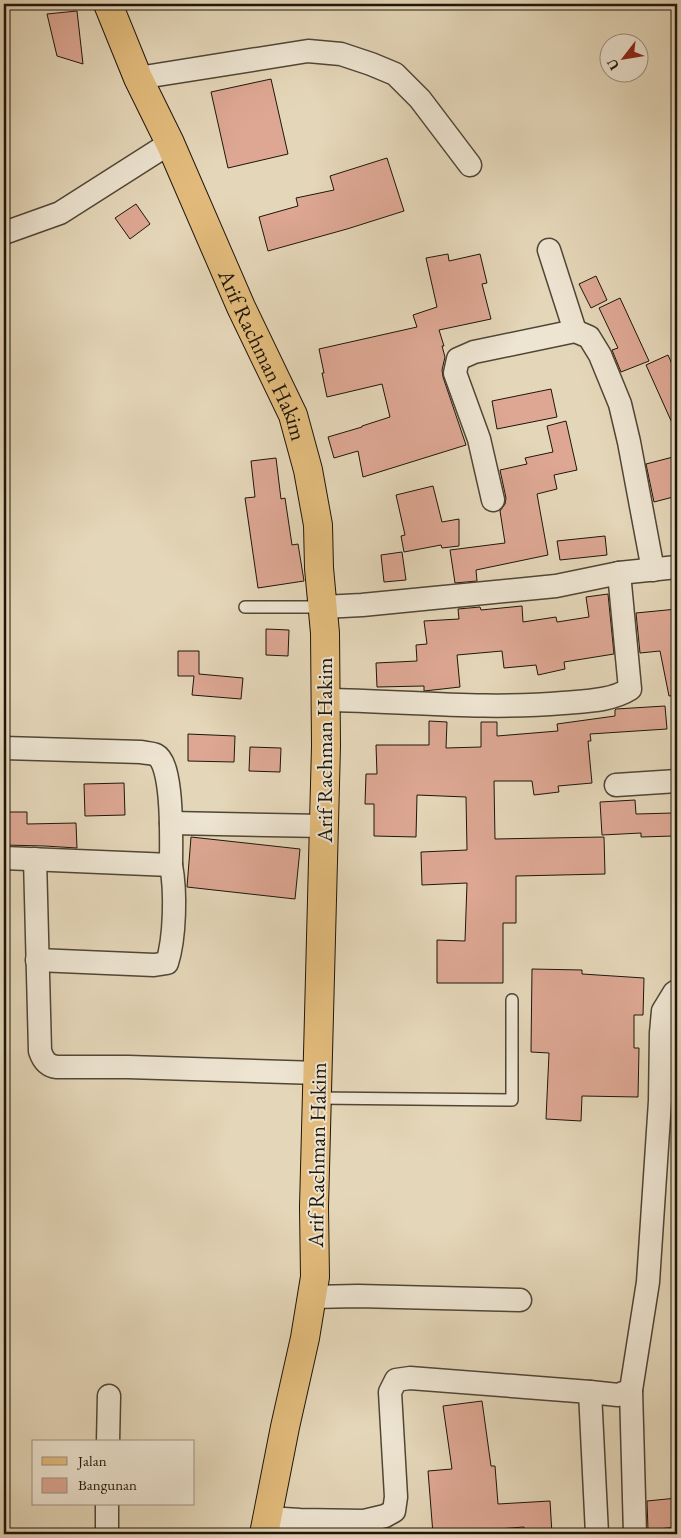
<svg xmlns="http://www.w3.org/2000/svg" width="681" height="1538" font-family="'EB Garamond',serif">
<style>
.building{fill:#dda793;stroke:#1e160b}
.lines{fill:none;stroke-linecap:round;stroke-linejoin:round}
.lane-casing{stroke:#504636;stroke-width:14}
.street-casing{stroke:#504636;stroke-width:25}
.primary-casing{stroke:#1e160b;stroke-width:30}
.lane{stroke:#ede4d1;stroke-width:11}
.street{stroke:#ede4d1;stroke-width:22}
.primary{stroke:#e2bb7c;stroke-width:28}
.labels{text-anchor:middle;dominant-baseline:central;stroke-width:4;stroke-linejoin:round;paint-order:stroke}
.street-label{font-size:22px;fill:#1e160b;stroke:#ede4d1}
</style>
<rect width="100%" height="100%" fill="#e4d6b8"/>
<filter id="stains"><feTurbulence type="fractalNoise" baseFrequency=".004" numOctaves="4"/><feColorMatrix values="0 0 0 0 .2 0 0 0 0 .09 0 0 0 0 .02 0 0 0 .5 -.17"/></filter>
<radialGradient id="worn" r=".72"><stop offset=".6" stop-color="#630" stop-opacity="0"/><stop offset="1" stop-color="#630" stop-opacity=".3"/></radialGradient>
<g class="building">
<path d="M77,11L83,64L57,56L47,14Z"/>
<path d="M271,79L288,154L228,168L211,92Z"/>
<path d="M387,158L404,211L347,229L268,251L259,217L298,206L296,198L334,190L330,176Z"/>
<path d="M136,204L150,224L130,239L115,218Z"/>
<path d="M448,254L449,261L480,254L487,283L482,284L491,319L439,330L444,346H442L445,357L442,370L443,377L466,445L363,477L358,451L334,458L328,437L362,427V426L390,417L382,384L327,397L322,373H324L319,349L417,327L413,315L437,307L426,258Z"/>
<path d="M596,276L607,300L591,308L579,284Z"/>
<path d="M620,298L649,361L621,372L612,350L618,348L599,308Z"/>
<path d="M668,355L677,375V434L646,365Z"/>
<path d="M551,389L557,417L497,429L492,401Z"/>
<path d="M566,421L577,470L554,475L557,489L537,494L548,555L476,570L477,581L455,583L450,550L505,543L500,511L505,504L506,498L500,470L527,464L525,458L553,452L547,426Z"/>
<path d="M677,456V496L654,502L646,464Z"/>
<path d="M276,458L281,499L285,498L292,545L298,544L304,581L258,588L245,498L255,497L251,461Z"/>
<path d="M433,486L442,522L459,519V546L442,548L441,545L404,552L401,536L405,535L396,495Z"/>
<path d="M605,536L607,555L560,560L557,541Z"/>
<path d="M402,552L406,580L384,582L381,555Z"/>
<path d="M608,594L614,654L564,662L565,669L538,675L536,665L504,668L502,651L457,655L460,687L424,691V686L377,687L376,663L417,661L416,645L427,644L424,621L459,619L458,609L480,607L481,610L522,606L523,622L556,617L557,622L589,617L586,597Z"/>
<path d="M677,609V695L669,696L660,651L640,653L636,613Z"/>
<path d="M266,629L289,630L288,656L266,655Z"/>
<path d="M178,651H199V674L243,678L241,699L192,695L194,676H178Z"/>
<path d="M665,706L667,729L590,734L591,741H588L592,783L558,786L559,792L534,795L532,781H494L495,839L604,837L605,874L516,876V923H503V983H437V940L465,941L467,883L422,885L421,852L467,850L466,797L417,795L416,837L374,836V804H365L366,774H377L376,745H429V721L447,722L446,748L481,747V722H497V736L558,731L557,724L615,716V710L616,709Z"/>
<path d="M188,734L235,736L234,762L188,761Z"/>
<path d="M250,747L281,748L280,772L249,771Z"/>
<path d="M124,783L125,815L85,816L84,784Z"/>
<path d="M635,800L636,814L673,813V836L641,837V833L602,835L600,802Z"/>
<path d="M4,812H27V824L76,823L77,848L45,846L4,845Z"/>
<path d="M191,837L300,849L295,899L187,887Z"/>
<path d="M532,969L582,970V974L644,978L643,1015H634V1048H639L638,1097L582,1096L581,1121L546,1119L549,1053L531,1052Z"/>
<path d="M482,1401L491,1466H495L498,1504L550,1501L552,1534H524V1527L433,1534L428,1471L452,1469L443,1406Z"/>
<path d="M677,1498V1527L648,1530L647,1501Z"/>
</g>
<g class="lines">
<defs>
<g id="lane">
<path d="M245,607H323"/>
<path d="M317,1098L512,1100V1000"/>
</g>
<g id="street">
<path d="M138,78L308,51L341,54L371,64L395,74L420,99L470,165"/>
<path d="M4,233L60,213L170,143"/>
<path d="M549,250L575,331"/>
<path d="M493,500L479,439L455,373L458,359L474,352L575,331L589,337L600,355L620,404L629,442L653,570"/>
<path d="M323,607L362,605L556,586L619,573L677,567"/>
<path d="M325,700C405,701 484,710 563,703C586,701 611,701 630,689L619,573"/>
<path d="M4,748L141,752C145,753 152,753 156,755C174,764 171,845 171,865L4,858"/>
<path d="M616,785L677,781"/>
<path d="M171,823L324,826"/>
<path d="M35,859L40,1051C43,1060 47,1066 57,1067H128L318,1073"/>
<path d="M37,960L154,965L167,963C175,938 176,891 171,865"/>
<path d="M312,1297L358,1296L520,1300"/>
<path d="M631,1390L635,1534"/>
<path d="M590,1392L597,1534"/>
<path d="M108,1442L109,1396"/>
<path d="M267,1518L300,1520L364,1521L385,1516L394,1511L396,1497L390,1392L396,1380L410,1378L590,1392L618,1395L631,1390L648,1282L660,1101L661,1033L663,1011L674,993L677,991"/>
<path d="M107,1534V1504"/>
</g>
<g id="primary">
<path id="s1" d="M108,4L138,78L170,143L241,307L293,415L308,470L318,525L319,568L325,633L326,746L314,1207L315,1277L305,1338L285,1427L264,1534"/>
</g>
</defs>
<use href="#lane" class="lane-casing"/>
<use href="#street" class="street-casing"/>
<use href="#primary" class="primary-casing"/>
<use href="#lane" class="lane"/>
<use href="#street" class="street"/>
<use href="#primary" class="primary"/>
</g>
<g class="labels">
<g class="street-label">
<text stroke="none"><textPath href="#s1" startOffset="384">Arif Rachman Hakim</textPath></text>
<text transform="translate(324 750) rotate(-90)">Arif Rachman Hakim</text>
<text transform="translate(317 1155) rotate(-89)">Arif Rachman Hakim</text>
</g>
</g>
<rect width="681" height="1538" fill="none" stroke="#e4d6b8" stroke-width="20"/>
<rect x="5" y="5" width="671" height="1528" fill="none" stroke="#1e160b" stroke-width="2.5"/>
<rect x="10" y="10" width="661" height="1518" fill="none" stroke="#1e160b"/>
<rect x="32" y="1440" width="162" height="65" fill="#ede4d1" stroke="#9a9282"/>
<rect x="42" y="1457" width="25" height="8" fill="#e2bb7c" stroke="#9a9282"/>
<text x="78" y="1466" font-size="15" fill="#1e160b">Jalan</text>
<rect x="42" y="1478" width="25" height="15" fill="#dda793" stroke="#9a9282"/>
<text x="78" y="1490" font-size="15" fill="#1e160b">Bangunan</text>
<g transform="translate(624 58) rotate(239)"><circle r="24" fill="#ede4d1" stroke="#9a9282"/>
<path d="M0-4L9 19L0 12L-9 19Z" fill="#8f2418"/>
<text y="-8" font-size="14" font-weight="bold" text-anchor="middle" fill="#1e160b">U</text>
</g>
<rect width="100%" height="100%" filter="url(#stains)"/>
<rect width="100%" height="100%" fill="url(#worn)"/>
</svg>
